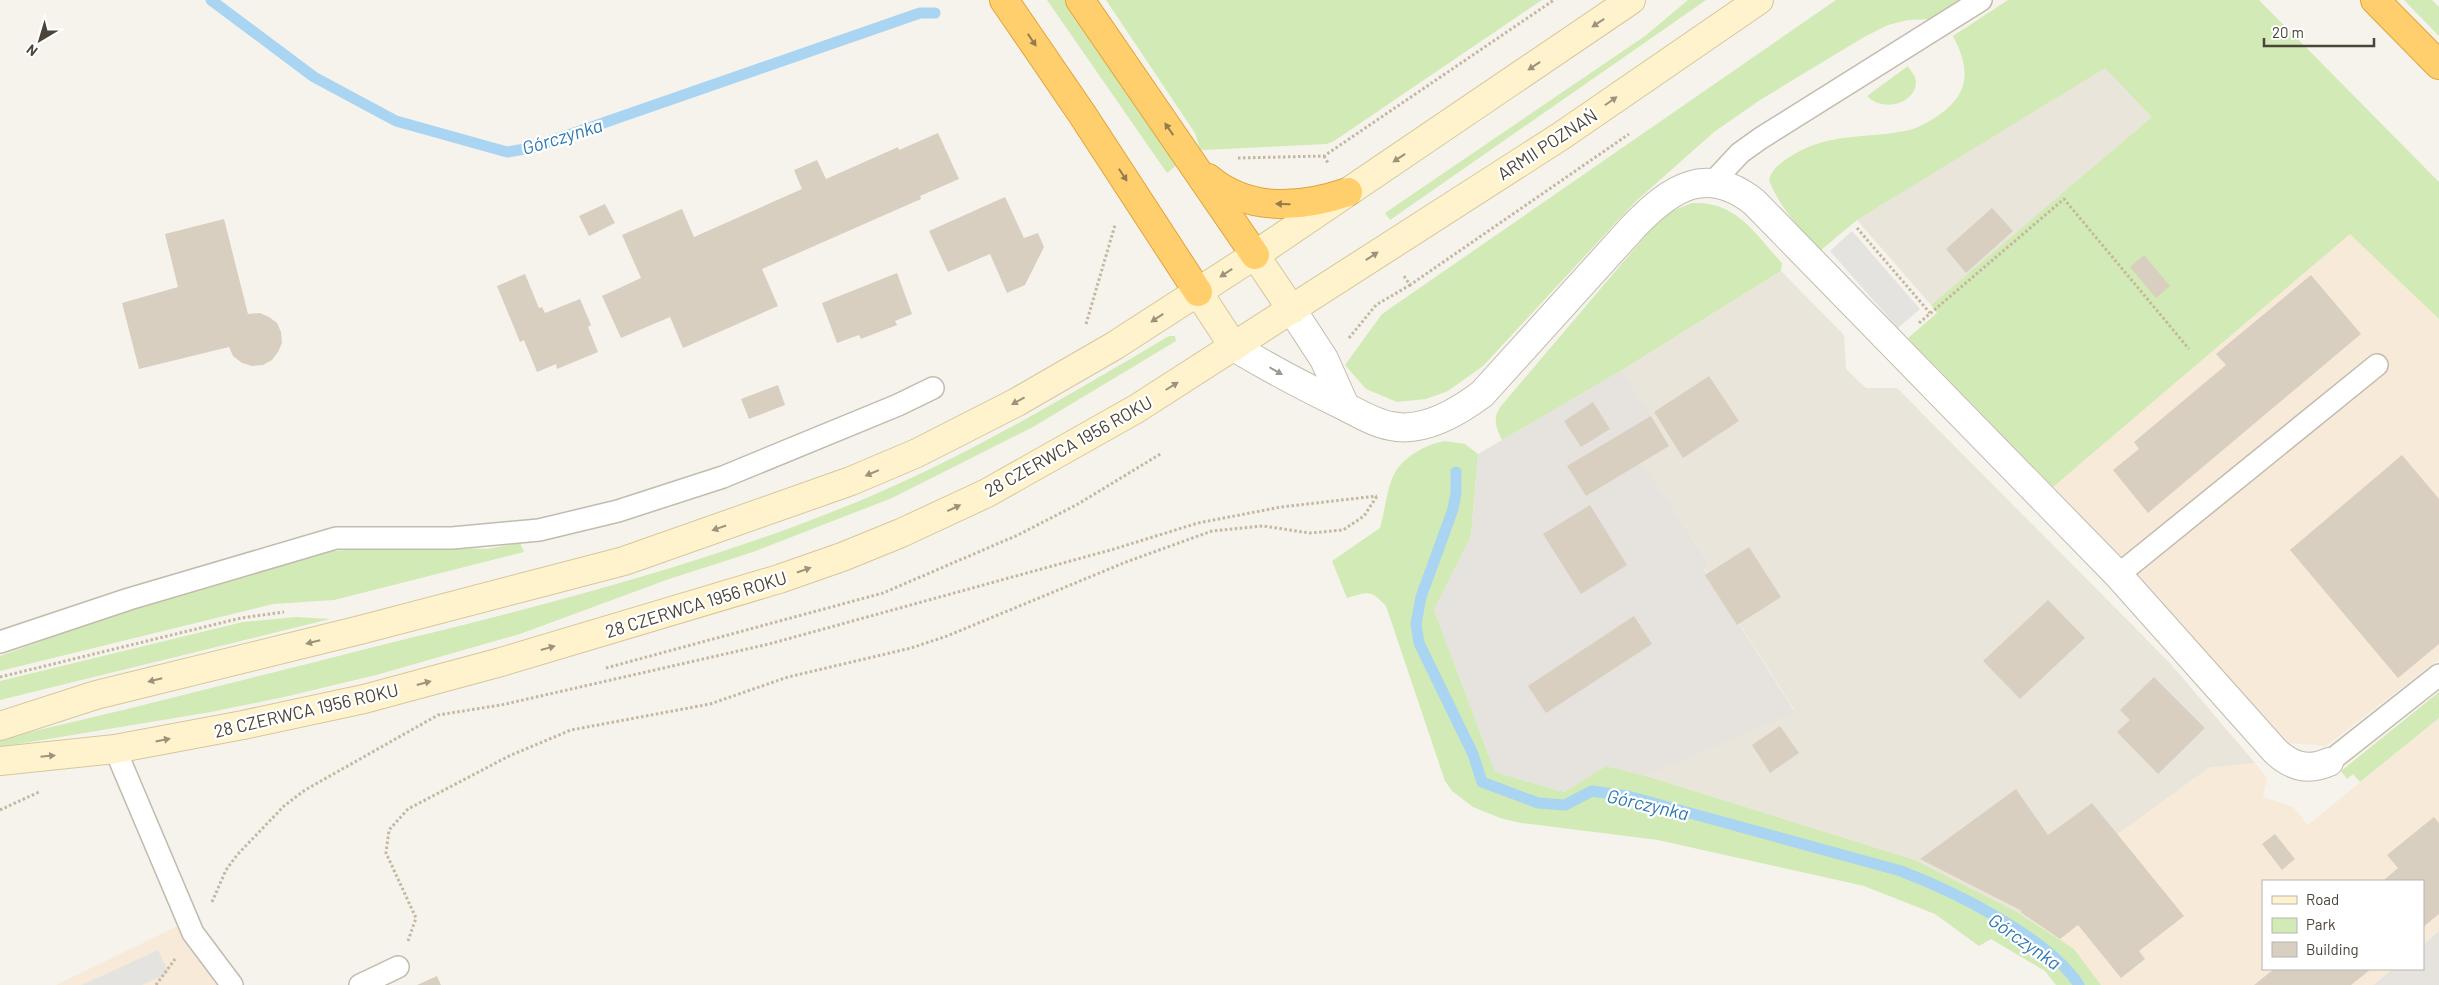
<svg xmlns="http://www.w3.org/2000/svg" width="2439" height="985" font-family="Barlow,sans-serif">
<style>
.residential{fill:#eae5da}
.commercial{fill:#f7ead8}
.industrial{fill:#e6e2dd}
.green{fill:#d2eab5}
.parking{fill:#e5e3e0}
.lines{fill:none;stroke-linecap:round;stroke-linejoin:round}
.stream{stroke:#a9d4f2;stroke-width:11}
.building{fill:#d8cfc1}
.service-casing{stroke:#c2bbae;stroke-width:24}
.minor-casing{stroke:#c2bbae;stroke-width:30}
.secondary-casing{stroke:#d6c79b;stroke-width:30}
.motorway-casing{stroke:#e0a43c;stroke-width:30}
.path{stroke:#c4b79f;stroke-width:3;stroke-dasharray:2.5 2.5;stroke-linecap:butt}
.service{stroke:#fff;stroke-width:21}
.minor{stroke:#fff;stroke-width:28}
.secondary{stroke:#fff3cd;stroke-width:28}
.motorway{stroke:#ffcf6e;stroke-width:28}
.oneway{fill:#9c937c}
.oneway2{fill:#937c4e}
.oneway3{fill:#9c9892}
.labels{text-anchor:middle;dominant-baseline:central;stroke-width:4.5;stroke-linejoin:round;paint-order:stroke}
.street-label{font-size:18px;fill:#4b4439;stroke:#fff}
.water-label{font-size:19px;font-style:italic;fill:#2e7ab2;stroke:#fff}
</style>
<rect width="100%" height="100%" fill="#f6f3ec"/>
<g class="residential">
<path d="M2105,67L2153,117L1931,305L1857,220Z"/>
<path d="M1781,271L1844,335L1846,369L1866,388H1897L2169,662L2255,763L2209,768L2118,834L2019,913L1915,860L1646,776L1795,711L1704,568L1709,564L1643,462L1668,446L1622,370Z"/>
</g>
<g class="commercial">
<path d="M2351,233L2439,319V659L2326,746L2288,743L2053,487Z"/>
<path d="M2439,718V931L2423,945V881H2263V969H2393L2373,985H2101L2074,949L2019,913L2118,834L2209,768L2255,763L2267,778L2263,797L2293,807L2308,825Z"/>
<path d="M184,923L218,985H56Z"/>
</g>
<g class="industrial">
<path d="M1622,370L1669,446L1643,462L1709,564L1704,569L1795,712L1646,776L1606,766L1564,792L1495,772L1434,610L1471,536L1478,454Z"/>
<path d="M2439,931V985H2373L2393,969H2423V945Z"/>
</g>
<g class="green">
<path d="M1047,0H1066L1178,164L1167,173Z"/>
<path d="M1106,0H1542L1334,141L1327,144L1204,150L1200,149L1195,133Z"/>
<path d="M1688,0H1706L1390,220L1385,213L1645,36Z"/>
<path d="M1836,0H1959L1931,19L1908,20L1888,25L1864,37L1760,100L1714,132L1634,203L1483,366L1448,391L1426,399L1397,402L1366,389L1345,365L1382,314Z"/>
<path d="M2008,0H2259L2439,182V319L2350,234L2053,487L1908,338L1937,313L1931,305L2152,117L2105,68L1857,220L1820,251C1800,229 1780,208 1769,180C1772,169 1779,164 1788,158C1827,132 1862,139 1905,131C1917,129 1926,123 1936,117C1970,95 1971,70 1953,36Z"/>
<path d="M2404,0H2432L2439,7V36Z"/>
<path d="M1908,66C1910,70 1913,73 1915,77C1922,98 1888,116 1867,96Z"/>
<path d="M1692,203C1737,201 1754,233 1782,263L1781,271L1622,370L1502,440C1496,428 1492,418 1501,406L1647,234L1670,212Z"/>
<path d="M1169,336H1175L1176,341L1033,427L892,498L753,552L669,579L520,634L376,675L284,697L211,712L0,747V739C124,711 247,679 370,648C542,606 715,563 878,493C979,449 1074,392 1169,336Z"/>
<path d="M1445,441L1465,444L1478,454L1471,536L1434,610L1495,772L1564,792L1606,766L1646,776L1915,860L2019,913L2074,949L2101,985H2056L2045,971L1991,939L1979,946L1935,914L1864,886L1658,840L1521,823L1500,818L1473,807L1452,791L1445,781L1386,606C1370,589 1369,592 1347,598L1332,561L1380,528C1385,512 1387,484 1396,471C1405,456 1427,444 1445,441Z"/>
<path d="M520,543L524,552L334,600L273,604L0,671V656L102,619L323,552L392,546L487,549Z"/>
<path d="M296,617L330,619L0,700V681L243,622Z"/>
<path d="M2439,692V718L2360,782L2353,774L2347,779L2341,771Z"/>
</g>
<g class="parking">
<path d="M1852,231L1920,309L1898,328L1830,251Z"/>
<path d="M158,950L169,973L142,985H82Z"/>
</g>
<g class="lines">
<g class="stream">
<path d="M211,0L314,77L396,121L507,152L531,148L920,13H935"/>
<path d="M1456,472V493L1453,509L1421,597L1416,624L1419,643L1473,754L1482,782L1538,803L1565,805L1592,791L1628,796L1901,871C1953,891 2048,937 2079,985"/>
</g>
</g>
<g class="building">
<path d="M938,133L959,179L920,196L921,199L762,269L778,306L683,348L670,317L621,338L602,296L641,278L622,235L682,209L694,237L802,189L794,170L817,160L826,179L898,147L899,150Z"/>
<path d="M1005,197L1024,238L1038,233L1044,247L1025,285L1007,293L990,254L948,272L929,231Z"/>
<path d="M605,204L615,223L589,236L579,216Z"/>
<path d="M1992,208L2013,231L1966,273L1946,249Z"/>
<path d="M224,219L248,314L260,313L269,317L277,323L281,332L282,343L278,352L272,360L263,365L252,366L242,363L233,356L229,347L139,369L122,303L178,287L165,234Z"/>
<path d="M2144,255L2170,286L2156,298L2130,267Z"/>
<path d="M897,273L912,314L895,321L897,325L861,339L859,335L837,343L822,303Z"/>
<path d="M525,274L539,308L542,307L545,313L580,299L591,325L588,327L598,352L557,369L556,364L537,372L524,340L520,342L497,286Z"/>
<path d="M2311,275L2361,334L2148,513L2113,470L2139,449L2134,442L2226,365L2216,354Z"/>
<path d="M1709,376L1739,421L1683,458L1654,412Z"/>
<path d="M778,385L785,405L749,419L741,399Z"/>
<path d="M1593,402L1610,429L1581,447L1564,421Z"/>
<path d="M1651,416L1669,446L1586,496L1567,466Z"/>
<path d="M2402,455L2439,499V644L2398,678L2290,550Z"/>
<path d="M1590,505L1627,565L1581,594L1543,534Z"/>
<path d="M1749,547L1781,597L1737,625L1705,575Z"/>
<path d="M2048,600L2085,638L2020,699L1983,661Z"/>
<path d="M1634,616L1652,644L1546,713L1528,686Z"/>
<path d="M2154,677L2205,728L2158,774L2117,732L2130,720L2120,710Z"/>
<path d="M1780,726L1799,753L1770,773L1752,745Z"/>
<path d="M2016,789L2048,835L2092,803L2184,916L2139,951L2145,959L2121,978L2078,925L2060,939L2020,912L2022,911L1920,859Z"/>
<path d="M2434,817L2439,823V914L2423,927V881H2383L2398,868L2387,855Z"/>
<path d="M2275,834L2295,859L2282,870L2262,844Z"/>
<path d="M2274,969H2371L2351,985H2254Z"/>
<path d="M437,976L441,985H417Z"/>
</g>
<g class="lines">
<defs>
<g id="service">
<path d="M1713,182L1740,153L1761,138L1981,0"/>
<path d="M2118,575L2377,365"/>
<path d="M0,642L129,599L336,538H452L539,530L618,511L723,477L898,405L933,388"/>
<path d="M115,749L193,933L232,985"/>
<path d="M2329,762L2439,675"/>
<path d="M360,985L398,967"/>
</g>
<g id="minor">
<path d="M1292,310L1324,359L1345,406"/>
<path d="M1234,347C1269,368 1305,387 1342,405C1358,413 1374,423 1391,426C1423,433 1458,412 1482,394L1634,226C1671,188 1706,164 1754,202L2118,575L2276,752C2293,767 2308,771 2329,762"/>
</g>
<g id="secondary">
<path d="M1255,255L1292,310"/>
<path d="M1198,292L1234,347"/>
<path d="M0,726L96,695L360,630L624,561L851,481L917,453L1017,402L1114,346L1255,255L1631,0"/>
<path d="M0,761L115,749L243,725L364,699L501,662L779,579L842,557L901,533L987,493L1136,409L1561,136L1759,0"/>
</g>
<g id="motorway">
<path d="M1004,0L1082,114L1198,292"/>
<path d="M1080,0L1255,255"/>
<path d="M2375,0L2439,65"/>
<path d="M1208,178C1248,212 1301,208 1348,192"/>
</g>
</defs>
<use href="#service" class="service-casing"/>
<use href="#minor" class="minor-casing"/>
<use href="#secondary" class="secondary-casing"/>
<use href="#motorway" class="motorway-casing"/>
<g class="path">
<path d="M1324,156L1328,163"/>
<path d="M1238,158L1324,156L1554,0"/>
<path d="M1857,228L1930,313"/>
<path d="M1404,276L1410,285L1629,134"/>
<path d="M1919,323L2064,199L2189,349"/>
<path d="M1086,324L1115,225"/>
<path d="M1349,338L1376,305L1410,285"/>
<path d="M606,668L883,593L1018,535L1078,504L1162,453"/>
<path d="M0,677L241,618L284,612"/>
<path d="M0,810L39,792"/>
<path d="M212,902L226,870L237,855L284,806L305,790L438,715L501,705L769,644L1114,549L1198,523L1281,507L1377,496"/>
<path d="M408,941L416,918L386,853L389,830L408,809L509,756L571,730L710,704L788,677L911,648L947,636L1126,562L1212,531L1263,526L1310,533L1343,530L1364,516L1377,496"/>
<path d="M156,985L175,959"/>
</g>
<use href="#service" class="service"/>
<use href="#minor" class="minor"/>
<use href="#secondary" class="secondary"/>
<use href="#motorway" class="motorway"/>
</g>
<defs><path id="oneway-solid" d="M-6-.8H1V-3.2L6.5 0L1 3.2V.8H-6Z" transform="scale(1.25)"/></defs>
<g class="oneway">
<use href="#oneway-solid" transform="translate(1598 23) rotate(146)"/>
<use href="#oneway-solid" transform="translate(1534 66) rotate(146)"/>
<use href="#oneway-solid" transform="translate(1611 101) rotate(-35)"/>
<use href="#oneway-solid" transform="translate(1399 158) rotate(146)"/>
<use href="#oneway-solid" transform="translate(1372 256) rotate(-33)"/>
<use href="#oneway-solid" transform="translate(1226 273) rotate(147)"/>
<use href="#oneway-solid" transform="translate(1157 318) rotate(147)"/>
<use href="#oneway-solid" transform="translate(1172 386) rotate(-32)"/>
<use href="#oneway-solid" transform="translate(1018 401) rotate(151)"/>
<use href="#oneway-solid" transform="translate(872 473) rotate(157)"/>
<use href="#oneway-solid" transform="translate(954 508) rotate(-25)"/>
<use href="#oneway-solid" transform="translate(719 528) rotate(161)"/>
<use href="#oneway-solid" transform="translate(804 570) rotate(-19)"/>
<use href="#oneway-solid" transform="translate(313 642) rotate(166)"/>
<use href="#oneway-solid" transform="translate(548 648) rotate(-16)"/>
<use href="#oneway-solid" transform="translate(155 680) rotate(166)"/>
<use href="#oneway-solid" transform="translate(424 683) rotate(-15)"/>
<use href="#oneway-solid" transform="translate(163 740) rotate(-11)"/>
<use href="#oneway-solid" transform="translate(48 756) rotate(-6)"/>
</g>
<g class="oneway2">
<use href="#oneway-solid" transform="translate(1032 40) rotate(56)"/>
<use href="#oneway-solid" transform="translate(1169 129) rotate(-125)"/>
<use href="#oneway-solid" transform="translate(1123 175) rotate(57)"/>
<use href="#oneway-solid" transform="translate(1283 204) rotate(-179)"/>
</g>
<use class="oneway3" href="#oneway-solid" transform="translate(1276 371) rotate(30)"/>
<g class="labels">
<g class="street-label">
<text transform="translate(1547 144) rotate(-33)">ARMII POZNAŃ</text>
<text transform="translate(1068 446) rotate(-29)">28 CZERWCA 1956 ROKU</text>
<text transform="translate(696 604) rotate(-17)">28 CZERWCA 1956 ROKU</text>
<text transform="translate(306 710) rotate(-13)">28 CZERWCA 1956 ROKU</text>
</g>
<g class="water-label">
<text transform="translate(562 136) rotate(-17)">Górczynka</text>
<text transform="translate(1648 804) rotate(13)">Górczynka</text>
<text transform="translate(2025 941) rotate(35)">Górczynka</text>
</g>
</g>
<rect x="2262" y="880" width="162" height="90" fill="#ffffff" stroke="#b7b4b0"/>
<rect x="2272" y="896" width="25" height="8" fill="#fff3cd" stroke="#b7b4b0"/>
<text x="2306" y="905" font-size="15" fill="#4b4439">Road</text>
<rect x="2272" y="918" width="25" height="15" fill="#d2eab5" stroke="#b7b4b0"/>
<text x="2306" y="930" font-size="15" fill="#4b4439">Park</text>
<rect x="2272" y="942" width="25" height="15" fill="#d8cfc1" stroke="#b7b4b0"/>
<text x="2306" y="955" font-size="15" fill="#4b4439">Building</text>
<g transform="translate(40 40) rotate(218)" stroke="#ffffff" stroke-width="4" paint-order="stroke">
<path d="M0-4L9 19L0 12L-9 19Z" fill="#4b4439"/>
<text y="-8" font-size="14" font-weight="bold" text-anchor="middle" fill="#4b4439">N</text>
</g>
<path d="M2264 38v8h110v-8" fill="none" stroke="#4b4439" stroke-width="2.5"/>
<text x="2272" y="38" font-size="15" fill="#4b4439" stroke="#ffffff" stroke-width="4" paint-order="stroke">20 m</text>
</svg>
